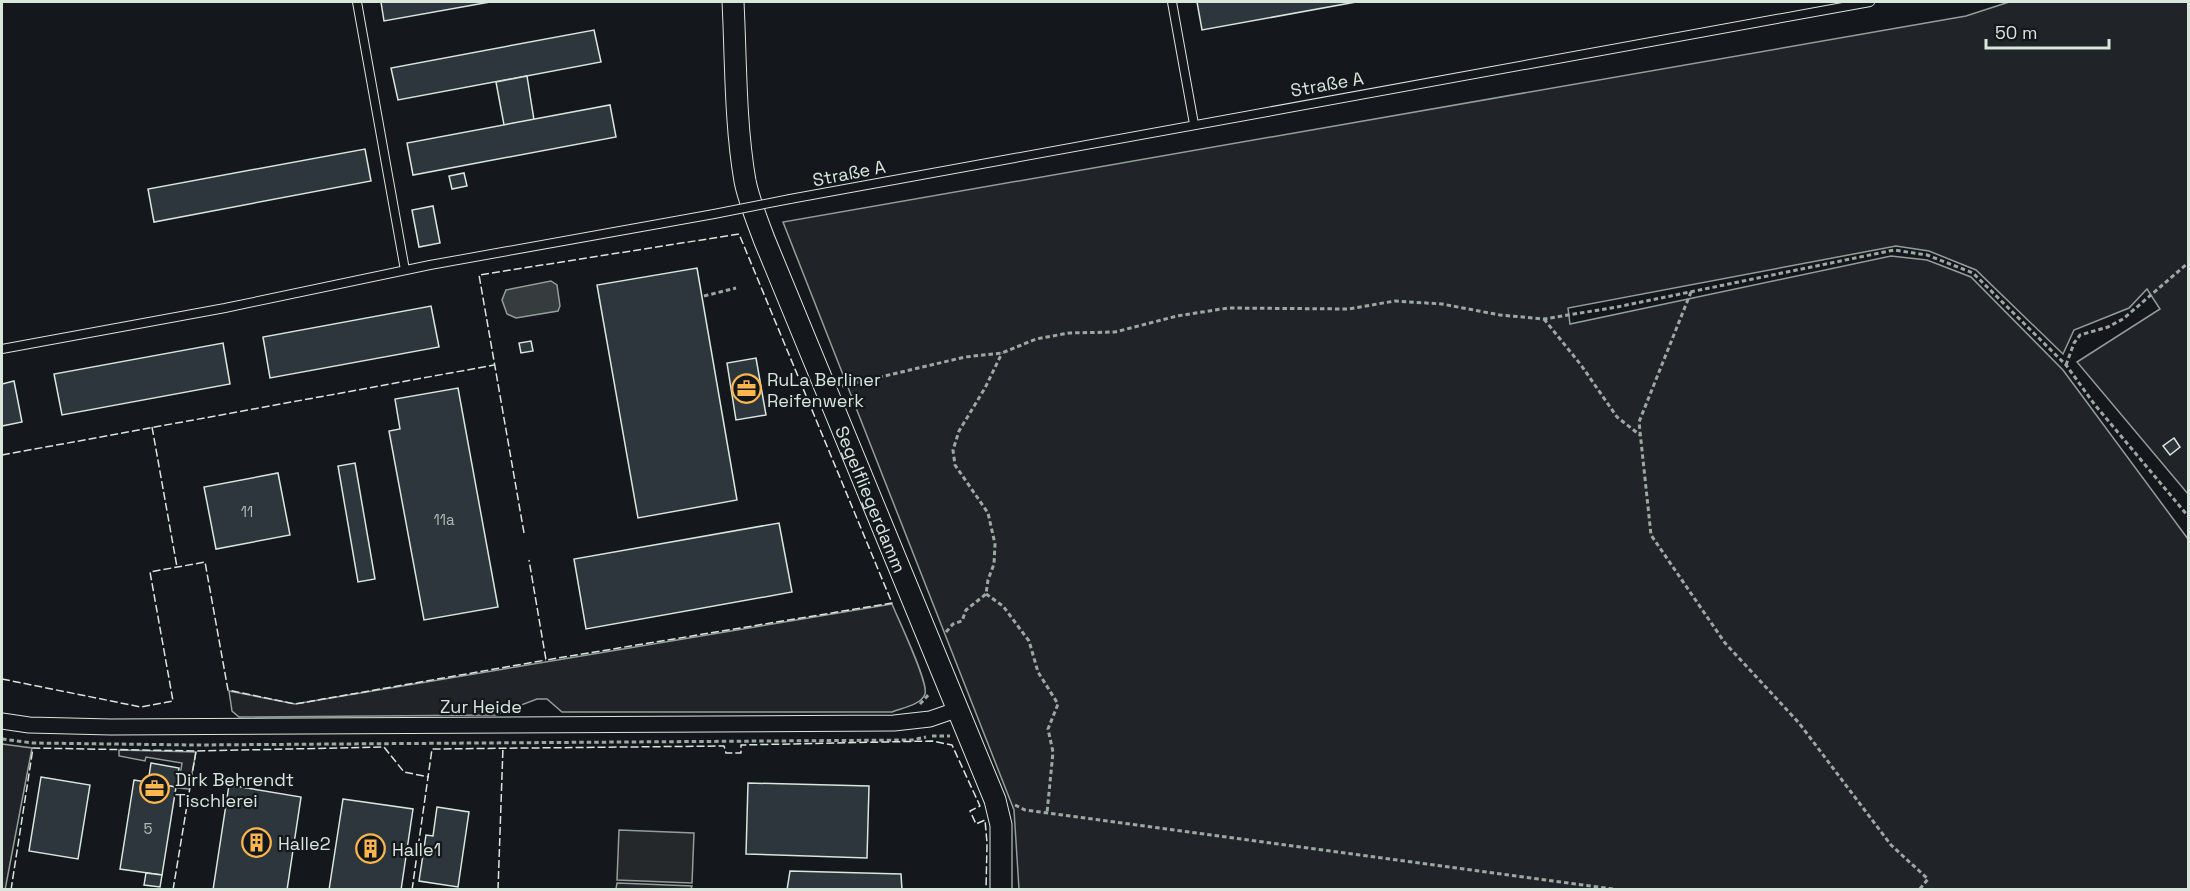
<svg xmlns="http://www.w3.org/2000/svg" width="2190" height="891" font-family="'Space Grotesk',sans-serif">
<style>
.green{fill:#202428;stroke:#939e99;stroke-width:1.5}
.parking{fill:#24282b;stroke:#939e99;stroke-width:1.5}
.water{fill:#363b3e;stroke:#939e99;stroke-width:1.5}
.building{fill:#2c363c;stroke:#d8e6dc;stroke-width:1.5}
.lines{fill:none;stroke-linecap:round;stroke-linejoin:round}
.lane-casing{stroke:#d8e6dc;stroke-width:10}
.street-casing{stroke:#d8e6dc;stroke-width:17}
.secondary-casing{stroke:#d8e6dc;stroke-width:23}
.path{stroke:#9da8a2;stroke-width:3;stroke-dasharray:4.5 3;stroke-linecap:butt}
.lane{stroke:#14181c;stroke-width:8}
.street{stroke:#14181c;stroke-width:15}
.secondary{stroke:#14181c;stroke-width:21}
.lane-bridge-casing{stroke:#d8e6dc;stroke-width:10;stroke-linecap:butt}
.lane-bridge{stroke:#14181c;stroke-width:8}
.fence{stroke:#d8e6dc;stroke-width:1.5;stroke-dasharray:8 3;stroke-linecap:butt}
.labels{text-anchor:middle;dominant-baseline:central;stroke-width:4.5;stroke-linejoin:round;paint-order:stroke}
.number-label{font-size:15px;fill:#adbab4}
.street-label{font-size:18px;fill:#d8e6dc;stroke:#14181c}
.poi-label{font-size:18px;fill:#d8e6dc;stroke:#14181c;text-anchor:start}
</style>
<rect width="100%" height="100%" fill="#14181c"/>
<g class="green">
<path d="M2009,2H2188V494L2077,362L2160,309L2147,289L2129,308L2074,330L2063,354L1976,270L1929,251L1896,246L1568,308L1570,324L1891,256L1927,260L1971,277L2063,370L2188,539V889H1019L1014,810L783,222L1966,16Z"/>
<path d="M892,604C898,619 929,683 925,694C921,705 902,708 892,712H562L547,699H537L495,715L239,717L232,711L229,691L295,704Z"/>
<path d="M2,744L32,748L5,890L2,889Z"/>
<path d="M119,750L196,752L189,789L178,788L182,763L146,757L145,761L119,756Z"/>
</g>
<g class="parking">
<path d="M619,830L694,833L692,883L617,880Z"/>
<path d="M617,883L692,886L691,889H616Z"/>
</g>
<path class="water" d="M551,281L557,285L560,306L558,311L516,318L507,314L502,300L506,290Z"/>
<g class="building">
<path d="M381,2H490L384,21Z"/>
<path d="M1197,2H1356L1202,30Z"/>
<path d="M594,30L601,62L398,100L391,68Z"/>
<path d="M527,76L534,120L504,125L496,82Z"/>
<path d="M610,105L616,137L413,175L407,143Z"/>
<path d="M365,149L371,181L154,222L148,189Z"/>
<path d="M464,173L467,186L452,189L449,176Z"/>
<path d="M433,206L440,243L419,247L412,210Z"/>
<path d="M697,268L737,500L638,518L597,285Z"/>
<path d="M431,306L439,347L270,378L263,337Z"/>
<path d="M531,341L533,351L521,353L519,343Z"/>
<path d="M223,343L230,384L62,415L54,374Z"/>
<path d="M756,358L766,415L736,420L727,363Z"/>
<path d="M14,381L22,422L2,426V384Z"/>
<path d="M458,388L498,607L424,620L389,431L400,429L395,399Z"/>
<path d="M2174,438L2180,447L2170,455L2163,446Z"/>
<path d="M355,463L375,579L358,582L338,466Z"/>
<path d="M278,473L290,535L216,549L204,487Z"/>
<path d="M779,523L792,592L586,629L574,559Z"/>
<path d="M151,763L179,768L176,787L148,783Z"/>
<path d="M41,777L90,785L78,859L29,851Z"/>
<path d="M134,780L176,787L162,875L120,869Z"/>
<path d="M748,783L869,786L867,858L746,854Z"/>
<path d="M229,785L301,797L287,890H213Z"/>
<path d="M343,799L413,809L401,890H329Z"/>
<path d="M437,807L469,812L458,887L419,881L426,835L433,836Z"/>
<path d="M790,871L901,874L902,890H787Z"/>
<path d="M146,873L162,875L160,887L144,885Z"/>
</g>
<g class="lines">
<defs>
<g id="lane">
<path d="M357,2L405,270"/>
<path d="M1172,2L1194,124"/>
<path d="M790,199L1870,2"/>
<path d="M2,349L225,308L430,265L714,214"/>
</g>
<path id="street" d="M2,721L29,725L111,727L894,723L930,719L959,709"/>
<g id="secondary">
<path id="s1" d="M733,2C736,61 735,123 745,181C749,201 757,220 764,239L995,800L1001,825V890"/>
</g>
</defs>
<use href="#lane" class="lane-casing"/>
<use href="#street" class="street-casing"/>
<use href="#secondary" class="secondary-casing"/>
<g class="path">
<path d="M1691,292L1639,422L1651,535L1725,643L1799,723L1891,845L1928,879L1919,890"/>
<path d="M704,296L736,288"/>
<path d="M1544,319L1581,365L1617,417L1640,435"/>
<path d="M2066,365L2074,343L2080,335L2108,327L2123,319L2188,263"/>
<path d="M842,386L965,357L1002,353L1036,339L1069,333L1115,332L1177,316L1228,308L1348,309L1395,301L1442,304L1500,315L1544,319L1617,307L1894,250L1927,255L1973,273L2066,365L2095,405L2188,516"/>
<path d="M769,403L781,400"/>
<path d="M986,594L1003,606L1029,641L1038,672L1058,704L1048,729L1053,752L1047,813"/>
<path d="M946,632L953,624L962,621L966,610L986,594L988,580L994,564L995,544L988,513L955,465L953,450L959,431L985,388L1002,353"/>
<path d="M920,704L930,693"/>
<path d="M932,736H950"/>
<path d="M2,739L33,743L194,745L912,740L926,737"/>
<path d="M1015,805L1025,810L1620,890"/>
</g>
<use href="#lane" class="lane"/>
<use href="#street" class="street"/>
<use href="#secondary" class="secondary"/>
<defs>
<path id="lane-bridge" d="M714,214L790,199"/>
</defs>
<use href="#lane-bridge" class="lane-bridge-casing"/>
<use href="#lane-bridge" class="lane-bridge"/>
<g class="fence">
<path d="M152,427L177,567"/>
<path d="M2,455L494,365"/>
<path d="M524,533L479,275L739,234L892,603L546,660L529,560"/>
<path d="M2,679L141,707L173,701L150,572L205,562L228,690L295,704L546,660"/>
<path d="M11,890L33,748L196,751L384,747L404,772L429,777"/>
<path d="M173,890L196,751"/>
<path d="M412,890L432,749L724,746L726,753H741V745L932,741L952,745L980,806L970,811L976,824L985,820L987,843L986,890"/>
<path d="M498,890L503,747"/>
</g>
</g>
<defs>
<symbol id="office-ring" viewBox="-11 -11 22 22"><circle r="9.5" fill="#14181c" stroke="#ffb74d" stroke-width="1.5"/><path d="M-6-3h4V-5.5h4V-3h4V5H-6ZM-1-4.5V-3h2v-1.5ZM-6 0V1H6V0Z" fill="#ffb74d"/></symbol>
<symbol id="building-ring" viewBox="-11 -11 22 22"><circle r="9.5" fill="#14181c" stroke="#ffb74d" stroke-width="1.5"/><path d="M-4-6H4V6H1V3H-1V6H-4ZM-2.5-4.3h1.7v1.8h-1.7ZM.8-4.3h1.7v1.8H.8ZM-2.5-1h1.7V.8h-1.7ZM.8-1h1.7V.8H.8Z" fill="#ffb74d"/></symbol>
</defs>
<g fill-rule="evenodd">
<use href="#office-ring" x="730" y="372" width="33" height="33"/>
<use href="#office-ring" x="138" y="772" width="33" height="33"/>
<use href="#building-ring" x="240" y="826" width="33" height="33"/>
<use href="#building-ring" x="354" y="832" width="33" height="33"/>
</g>
<g class="labels">
<g class="number-label">
<text x="247" y="511">11</text>
<text x="444" y="519">11a</text>
<text x="148" y="828">5</text>
</g>
<g class="street-label">
<text transform="translate(1327 84) rotate(-10)">Straße A</text>
<text transform="translate(849 173) rotate(-11)">Straße A</text>
<text stroke="none"><textPath href="#s1" startOffset="522">Segelfliegerdamm</textPath></text>
<text x="481" y="706">Zur Heide</text>
</g>
<g class="poi-label">
<text x="767" y="379">RuLa Berliner<tspan x="767" dy="21">Reifenwerk</tspan></text>
<text x="175" y="779">Dirk Behrendt<tspan x="175" dy="21">Tischlerei</tspan></text>
<text x="278" y="843">Halle2</text>
<text x="392" y="849">Halle1</text>
</g>
</g>
<rect width="2190" height="891" fill="none" stroke="#d8e6dc" stroke-width="6"/>
<path d="M1986 39v9h123v-9" fill="none" stroke="#d8e6dc" stroke-width="3"/>
<text x="1995" y="39" font-size="18" fill="#d8e6dc" stroke="#14181c" stroke-width="4.5" paint-order="stroke">50 m</text>
</svg>
